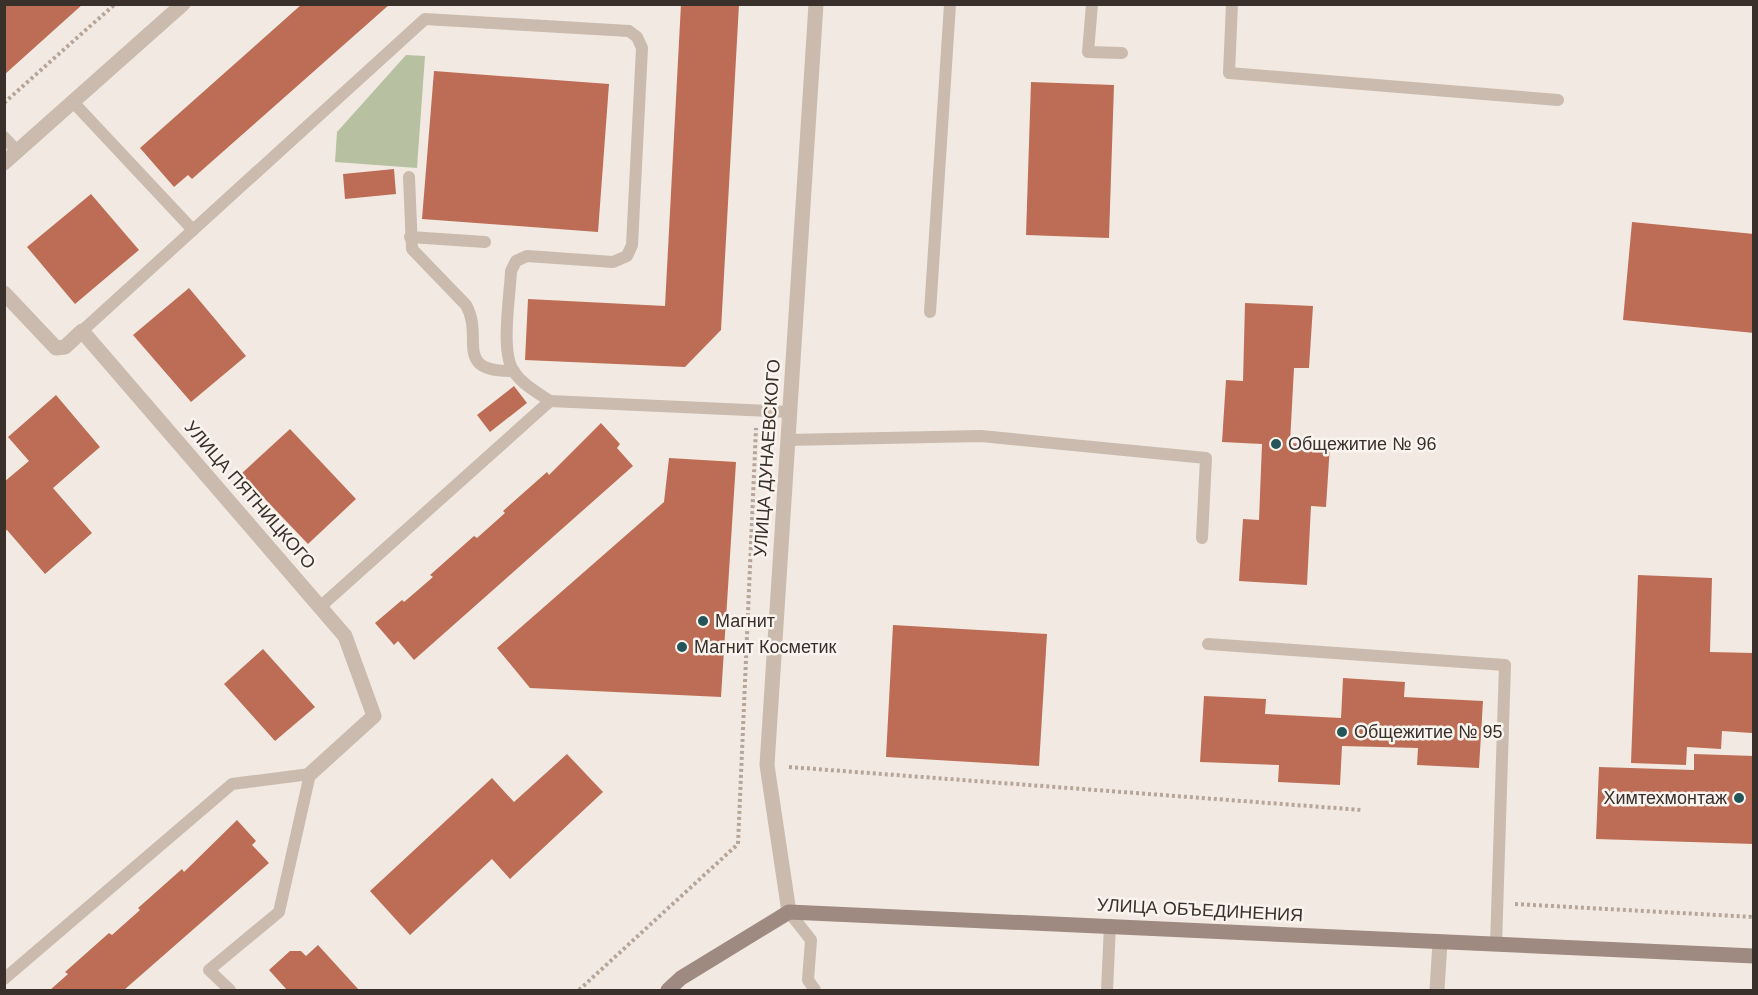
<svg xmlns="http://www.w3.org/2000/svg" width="1758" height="995" font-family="Helvetica,sans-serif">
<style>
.green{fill:#b7c1a2}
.building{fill:#bd6d55}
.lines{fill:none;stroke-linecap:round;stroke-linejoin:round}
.path{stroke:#b6a598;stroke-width:4;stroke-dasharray:3 3;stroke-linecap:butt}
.lane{stroke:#cabbae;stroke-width:12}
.street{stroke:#cabbae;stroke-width:15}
.secondary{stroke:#9e8a80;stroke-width:15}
.poi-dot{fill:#245558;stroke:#faf4ee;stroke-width:2}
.labels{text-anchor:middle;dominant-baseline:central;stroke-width:5;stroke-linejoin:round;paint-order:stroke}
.poi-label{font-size:18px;fill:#39302c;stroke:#faf4ee;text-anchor:start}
.street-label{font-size:18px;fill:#39302c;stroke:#faf4ee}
</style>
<rect width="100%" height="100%" fill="#f2eae2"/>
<path class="green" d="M406,55L425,56L417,168L335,162L337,132Z"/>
<g class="building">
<path d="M4,4H83L4,75Z"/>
<path d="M302,4H390L192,179L188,175L174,187L140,148Z"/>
<path d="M681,4H739L721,330L685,367L525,360L528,299L665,306Z"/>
<path d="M434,71L609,84L598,232L422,219Z"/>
<path d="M1031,82L1114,85L1109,238L1026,235Z"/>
<path d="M394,169L396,194L345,199L343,174Z"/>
<path d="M91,194L139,250L75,304L27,247Z"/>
<path d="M1632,222L1754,234V333L1623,320Z"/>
<path d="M189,288L246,356L191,402L133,335Z"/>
<path d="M1245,303L1313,306L1309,368H1294L1290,443L1330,445L1326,507L1311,506L1307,585L1239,581L1243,519L1259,520L1262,444L1222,442L1226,380L1243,381Z"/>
<path d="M514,386L527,403L490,432L477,415Z"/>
<path d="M56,395L100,447L53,488L92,533L45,574L7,530L4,531V482L29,461L8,437Z"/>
<path d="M601,423L620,444L617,448L633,466L414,660L398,641L394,645L375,623L402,600L404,602L418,590L433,577L430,575L474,536L477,538L505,513L503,511L547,472L549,475Z"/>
<path d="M290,429L356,499L308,544L241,474Z"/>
<path d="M669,458L736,462L721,697L530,688L497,648L664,502Z"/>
<path d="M1638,575L1712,578L1710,652L1754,653L1752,733L1722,731L1721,749L1687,747L1686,765L1631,763Z"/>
<path d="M893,625L1047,634L1039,766L886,757Z"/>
<path d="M263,649L315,707L275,741L224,684Z"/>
<path d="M1343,678L1405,682L1404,697L1483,701L1479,768L1417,765L1418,748L1342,746L1340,785L1278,782L1279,765L1200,762L1204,696L1266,699L1265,714L1341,718Z"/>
<path d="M567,754L603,792L510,879L492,859L410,935L370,891L492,778L514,802Z"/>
<path d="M1694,754L1754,756V844L1596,839L1599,767L1694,770Z"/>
<path d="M237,820L256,841L252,845L269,863L124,990H50L68,974L65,972L109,933L112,935L140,910L138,908L182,869L184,872Z"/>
<path d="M318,945L359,990H287L269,970L290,951H301L306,956Z"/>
</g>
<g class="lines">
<g class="path">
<path d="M4,103L115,4"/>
<path d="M789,767L1362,810"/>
<path d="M1515,904L1754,917"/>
<path d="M579,990L738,844L756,428"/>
</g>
<g class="lane">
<path d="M1092,4L1088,52L1122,53"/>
<path d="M1232,4L1229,73L1558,100"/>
<path d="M73,102L193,230"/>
<path d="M4,137L17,151"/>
<path d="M409,177L412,249L466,305C485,338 451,372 514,371"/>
<path d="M410,237L485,242"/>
<path d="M930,312L950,4"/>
<path d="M82,331L425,19L629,31L637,37L642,48L632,245L627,256L613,262L527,256L516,261L511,271C510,297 500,352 514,372C523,385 538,393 550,401"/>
<path d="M787,440L981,436L1206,458L1202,538"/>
<path d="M320,607L550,401L789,412"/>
<path d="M1208,644L1505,665L1496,945"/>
<path d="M789,912L811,940L808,980L815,990"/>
<path d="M4,979L232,784L310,774L279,912L209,970L230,990"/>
<path d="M1107,990L1110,925"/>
</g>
<g class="street">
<path d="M4,163L183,4"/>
<path d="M4,293L56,348L65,347L82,331L345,636L374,716L310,774"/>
<path d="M789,912L767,765L816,4"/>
<path d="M1437,990L1440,942"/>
</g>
<path class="secondary" d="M668,990L681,978L789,912L1754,956"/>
</g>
<g class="poi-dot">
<circle cx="1276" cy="444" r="6"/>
<circle cx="703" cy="621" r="6"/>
<circle cx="682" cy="647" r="6"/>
<circle cx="1342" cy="732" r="6"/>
<circle cx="1739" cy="798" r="6"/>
</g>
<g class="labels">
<g class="poi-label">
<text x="1288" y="444">Общежитие № 96</text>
<text x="715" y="621">Магнит</text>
<text x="694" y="647">Магнит Косметик</text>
<text x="1354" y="732">Общежитие № 95</text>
<text x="1727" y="798" text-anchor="end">Химтехмонтаж</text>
</g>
<g class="street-label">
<text transform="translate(767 458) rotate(-86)">УЛИЦА ДУНАЕВСКОГО</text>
<text transform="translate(250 495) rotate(49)">УЛИЦА ПЯТНИЦКОГО</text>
<text transform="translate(1200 910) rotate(3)">УЛИЦА ОБЪЕДИНЕНИЯ</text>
</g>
</g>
<rect width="1758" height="995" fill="none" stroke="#39302c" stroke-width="12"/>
</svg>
